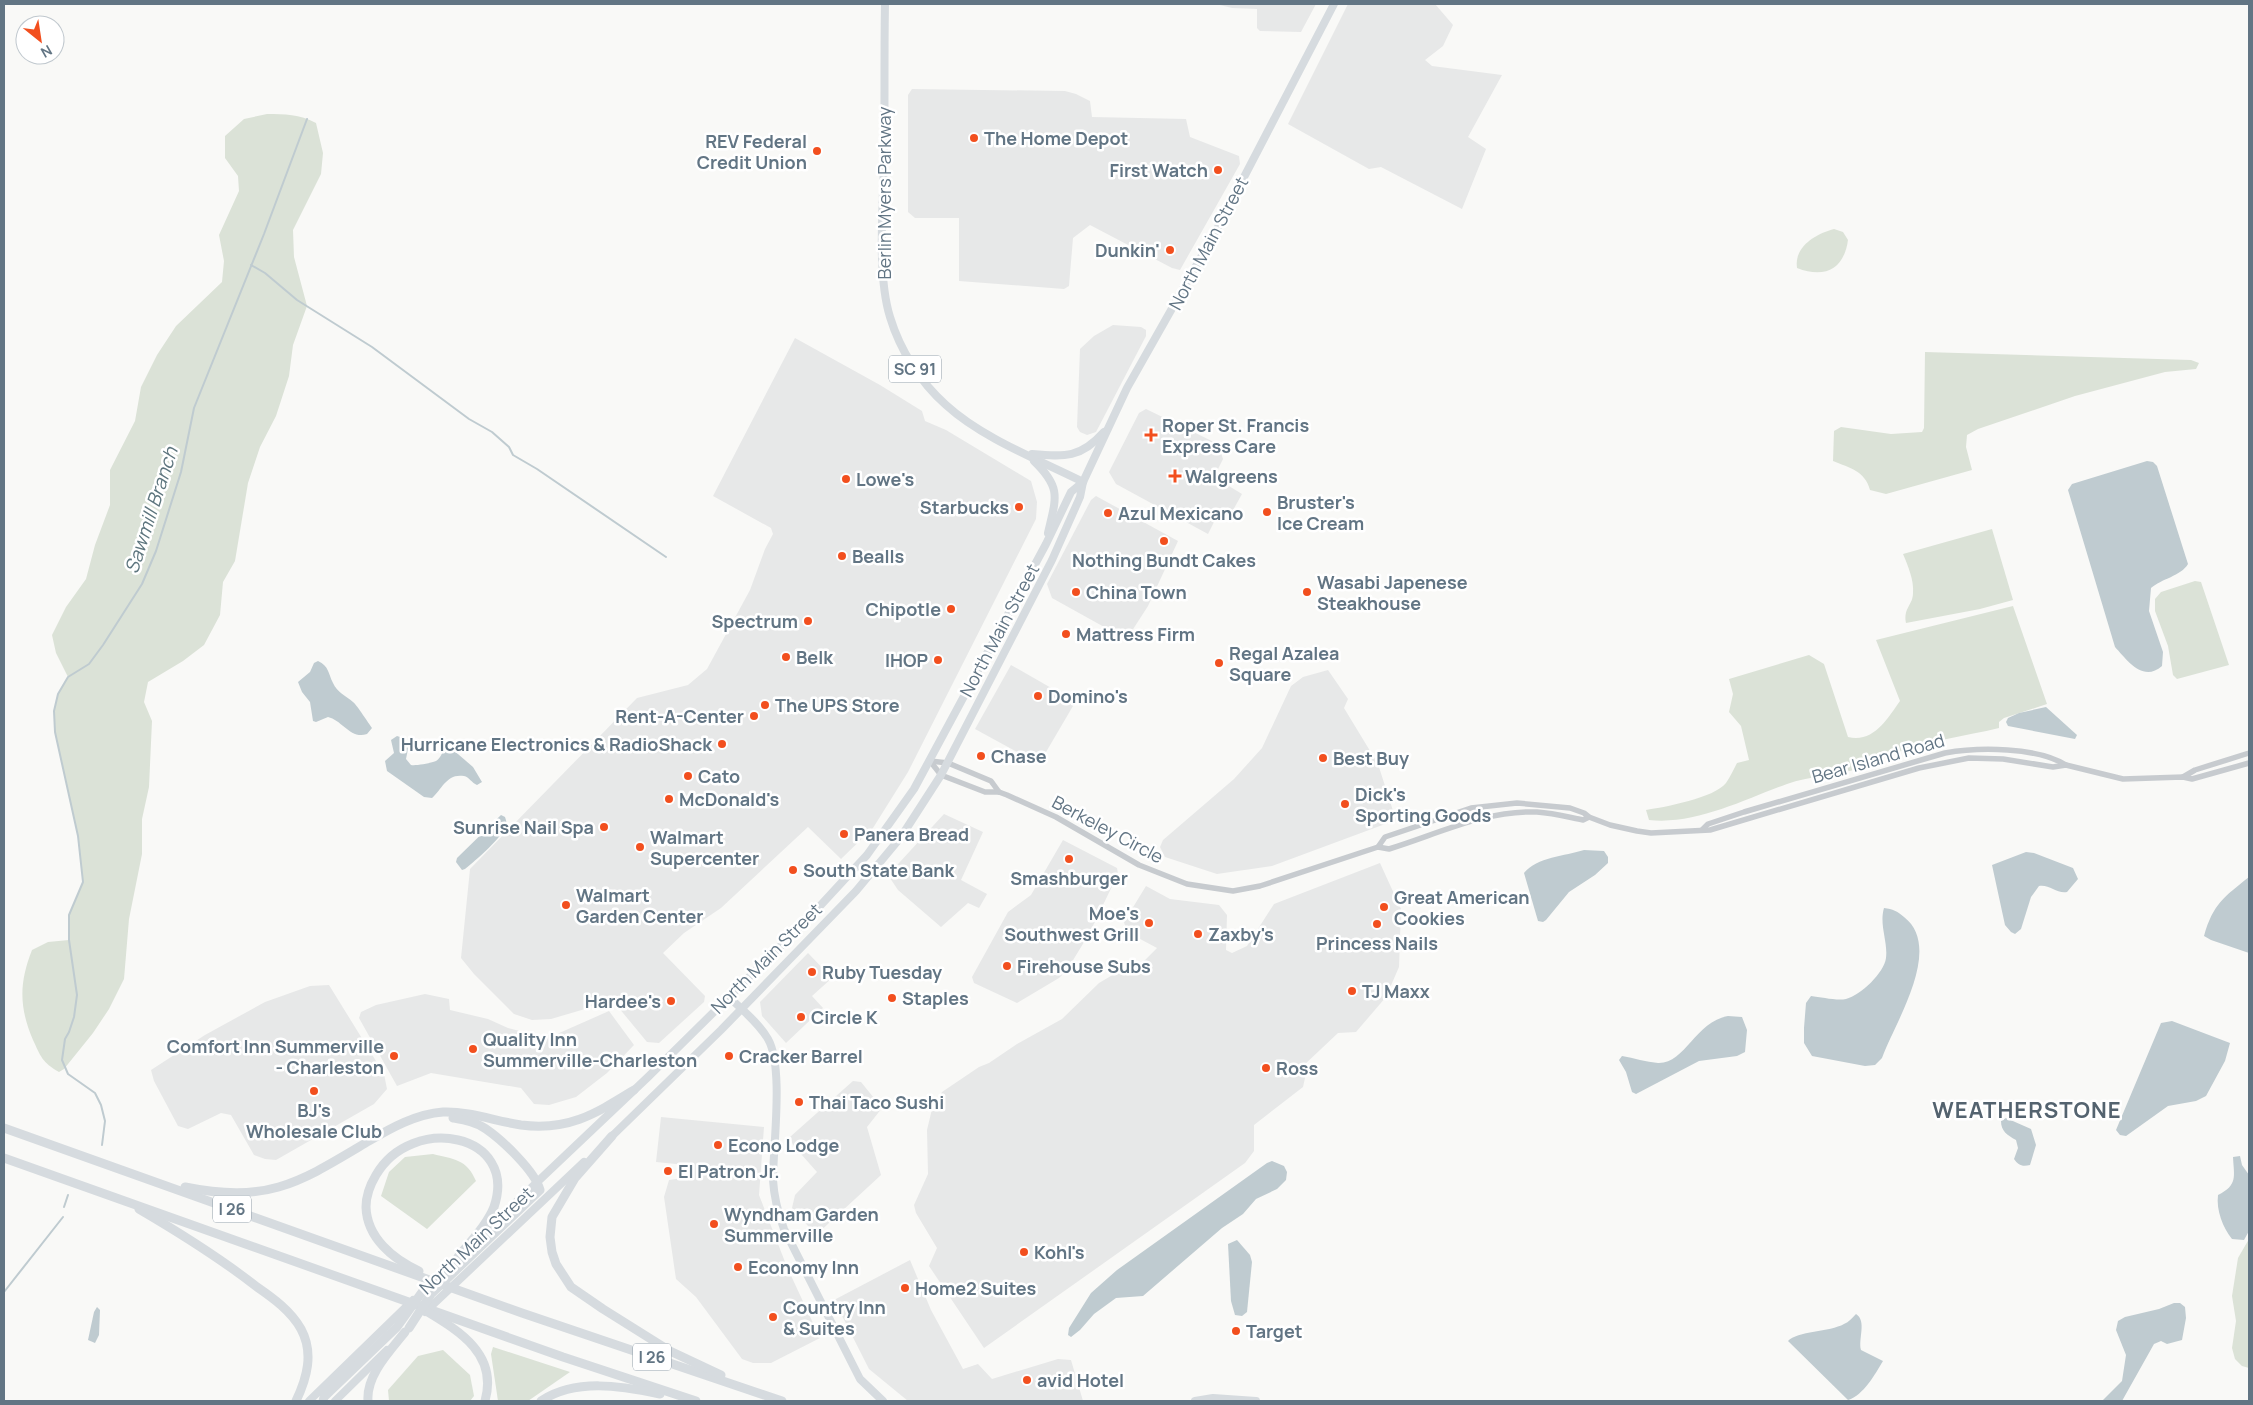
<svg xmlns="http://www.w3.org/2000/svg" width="2253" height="1405" font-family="Manrope,sans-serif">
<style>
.built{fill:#e7e8e8}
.green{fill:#dbe2d7}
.water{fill:#bfcbd0}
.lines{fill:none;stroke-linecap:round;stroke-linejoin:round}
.stream{stroke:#bfcbd0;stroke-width:2}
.minor{stroke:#c7cbcf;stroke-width:5.5}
.major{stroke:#d6dbdf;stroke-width:8}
.highway{stroke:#d6dbdf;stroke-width:9}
.poi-dot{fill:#f24f1e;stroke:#fff;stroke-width:2}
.labels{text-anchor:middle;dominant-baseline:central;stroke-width:5;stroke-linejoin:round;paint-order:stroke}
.shield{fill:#fff;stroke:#919ea9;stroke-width:1}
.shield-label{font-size:16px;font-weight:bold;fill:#627584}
.poi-label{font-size:18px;font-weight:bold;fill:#627584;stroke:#fff;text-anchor:start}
.street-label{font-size:18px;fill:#627584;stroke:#fff}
.water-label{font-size:19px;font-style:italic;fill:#5d757e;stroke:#fff}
.district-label{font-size:22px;font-weight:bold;letter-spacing:1px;fill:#54636f;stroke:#fff}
</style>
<rect width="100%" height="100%" fill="#f9f9f7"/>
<g class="built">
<path d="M1216,4H1316L1301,32L1260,31L1257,28V9L1232,8Z"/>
<path d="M1348,4H1435L1453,25L1443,46L1425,60L1432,66L1502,75L1468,137L1486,149L1462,209L1381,167L1369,169L1288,124Z"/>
<path d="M912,89L1065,91L1076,94L1090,101L1092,117L1186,119L1190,137L1239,156L1240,164L1180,270L1172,268L1090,225L1073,238L1069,286L1064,289L959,281V218H915L908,212V95Z"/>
<path d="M1113,325L1141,327L1146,330V336L1096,432L1087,435L1080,432L1077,427L1080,349L1094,336Z"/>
<path d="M795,338L880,385L922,411L925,421L946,430L1031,481L1037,502L1036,519L908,772L873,828L841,859L808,827L721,908L684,933L663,953L705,996L704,1002L659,1043L647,1042L609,996L585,1009L551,1019L532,1020L514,1014L474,974L461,958L470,869L637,698L688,685L707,669L750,590L765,549L773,534L771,528L713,496Z"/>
<path d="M1146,409L1218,444L1223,459L1214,477L1242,494L1227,521L1217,516L1208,534L1116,484L1109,472L1139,413Z"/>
<path d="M1096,496L1178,541L1148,606L1128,637L1124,638L1052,598L1047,584L1091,500Z"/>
<path d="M1011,665L1067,697L1072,702L1073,706L1039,764L975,729Z"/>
<path d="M1328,670L1348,699L1344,708L1378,764L1396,820L1272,866L1217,874L1165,857L1160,847L1163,840L1234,779L1262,748L1291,686L1303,677Z"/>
<path d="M944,814L983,832L961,880L987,894L979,908L968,903L941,927L898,890L888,875Z"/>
<path d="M1063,840L1117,868L1118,874L1089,934L1067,970L1059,978L1017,1003L974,983L972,977L1008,912L1031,895Z"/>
<path d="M1380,863L1401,909L1399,967L1386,997L1356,1032L1338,1033L1303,1066L1305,1078L1303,1087L1254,1125V1151L1245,1163L984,1348L929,1266L937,1248L916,1213L914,1205L928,1174L927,1130L932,1109L942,1092L979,1067L989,1063L1017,1044L1062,1019L1099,983L1121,970L1143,962L1157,948L1127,932L1124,922L1146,886L1170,899L1219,905L1227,915L1226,950L1232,953L1247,946L1274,904Z"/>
<path d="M808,953L832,978L812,996L823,1008L786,1043L762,1016L760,1002Z"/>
<path d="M329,985L384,1074L387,1089L374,1104L276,1160L265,1159L254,1155L231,1115L221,1113L188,1129L178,1126L154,1081L151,1070L205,1035L265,1002L310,986Z"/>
<path d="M425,994L449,999L450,1010L488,1019L508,1028L539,1036L557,1034L609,1011L634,1045L607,1073L576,1097L549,1105L534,1104L521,1088L431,1073L397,1086L359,1018L361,1012L376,1005Z"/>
<path d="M853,1081L861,1082L882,1108L867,1127L881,1175L816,1235L792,1208L795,1195L817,1172L793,1145L790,1137Z"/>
<path d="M661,1117L764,1127L759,1195L787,1267L820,1338L771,1363H753L742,1359L696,1297L676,1279L664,1197L669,1180L683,1178L686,1165L656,1162Z"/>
<path d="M910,1260L931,1310L963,1369L978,1364L992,1379L1058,1359L1071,1360L1083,1401H908L869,1369L834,1300Z"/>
</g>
<g class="green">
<path d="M267,114C285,114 299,114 316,123L323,153L321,174L293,230L294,257L307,306L293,345L289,376L276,416L260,447L248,483L235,561L223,582L220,615L204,645L183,661L148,682L144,702L152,721L149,787L142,819V854L129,919L124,979L109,1009L93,1033L64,1069L59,1072C42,1062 41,1057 33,1040C19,1007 19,983 32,950L48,942L69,940V915L83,882L78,836L55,732L54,711L58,694L68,677L56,653L52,635L66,607L86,579L95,545L110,505V470L135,421L141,387L157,355L176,326L222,282L224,261L219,235L239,191L238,176L225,158V136L244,119Z"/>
<path d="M1834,229L1843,232L1848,240C1844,269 1825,279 1797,268C1794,246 1816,234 1834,229Z"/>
<path d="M1925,352L2191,360L2199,363L2196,369L2165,372L2075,396L1978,429L1967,435L1966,447L1972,470L1886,494L1870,490C1865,471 1850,468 1833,461L1834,431L1841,427L1891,434L1922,432L1924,428Z"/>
<path d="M1992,529L2013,600L1980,609L1906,623C1903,608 1913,605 1913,593C1914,580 1908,566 1903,554Z"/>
<path d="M2195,581L2201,582L2229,665L2177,679L2173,675L2168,646L2155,611V599L2161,592Z"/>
<path d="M2013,606L2047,704L2004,718L1999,722V728C1966,736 1927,741 1896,753C1882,757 1871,765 1857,769C1835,776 1809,776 1787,784C1743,800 1696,825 1649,820L1646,810C1665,807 1714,798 1726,783C1730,777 1734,769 1737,763L1749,760L1741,726L1729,712L1733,694L1729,679L1809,655L1824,664L1848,737C1874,743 1887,719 1900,701L1876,640Z"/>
<path d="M433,1154C453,1159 467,1159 476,1181L427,1229L381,1196L389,1172L405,1157Z"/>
<path d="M2249,1239V1368L2242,1366L2235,1359L2232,1348L2236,1321L2232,1296L2238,1258Z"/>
<path d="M493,1347L570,1372L528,1401H498L491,1354Z"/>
<path d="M443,1350L470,1375L474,1396L470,1401H389L388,1390L418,1356Z"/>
</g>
<g class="water">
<path d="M2147,461L2153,462L2157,466L2188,564C2181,576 2161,579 2151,588L2149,611L2163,652L2162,666C2143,683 2127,660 2115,647L2068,490L2072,484Z"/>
<path d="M318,661C329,666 328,673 333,683C337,692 346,696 353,702C357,705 369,724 372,728L367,734C351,740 342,720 328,717L316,722L313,721L310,702L302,692L298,682L310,672L314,663Z"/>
<path d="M2046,707L2077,735L2075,739L2008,726L2006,722L2008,718L2019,713Z"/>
<path d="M397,736L403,738L409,744L406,759L411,765C416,766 431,763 436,761C443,757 441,748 451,748L473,767L482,782L477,785C472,783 469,777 464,776C447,773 442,789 432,798L424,797L387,771L385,761L394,753L391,740Z"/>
<path d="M501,815L505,817C506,820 507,823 506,825C505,835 474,862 465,869L462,870L456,862L457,858Z"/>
<path d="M1584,850L1604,851L1608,857V863L1595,875L1569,892L1546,920L1543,922L1538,921L1524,873C1537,857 1565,856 1584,850Z"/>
<path d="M2026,852L2034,853L2073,868L2078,879L2067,892C2057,894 2049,884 2039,886L2031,897L2021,929L2015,934L2011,932L2005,925L1992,865Z"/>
<path d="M2249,877V953L2211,940L2204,936C2213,904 2224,897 2249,877Z"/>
<path d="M1884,908C1893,909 1897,911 1904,917C1944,948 1895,1022 1882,1058L1875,1065L1865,1066L1812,1056L1804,1043V1028L1806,1003L1811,996C1821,997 1837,1001 1846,999C1861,995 1884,973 1886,958C1888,941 1879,925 1884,908Z"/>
<path d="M1728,1016L1742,1017L1747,1030L1745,1052L1737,1056L1699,1061L1636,1094L1632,1092L1626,1072L1619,1060L1622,1056C1634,1058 1646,1062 1658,1063C1685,1064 1695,1022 1728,1016Z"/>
<path d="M2172,1021L2230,1043L2225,1061L2206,1096L2196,1101L2168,1106L2126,1136L2120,1135L2116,1130L2161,1023Z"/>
<path d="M2006,1118L2031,1129L2036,1145L2030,1165C2022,1167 2018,1165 2014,1159L2018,1148L2016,1140C2007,1135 2001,1131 2001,1121Z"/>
<path d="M2240,1156L2242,1165L2249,1175V1231L2244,1240L2232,1239C2223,1228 2216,1210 2218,1195C2238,1185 2234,1177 2233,1157Z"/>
<path d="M1272,1161L1284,1166L1287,1172L1286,1180L1277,1189L1256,1199L1243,1214L1222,1228L1143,1296L1116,1298L1094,1314L1080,1330L1071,1337L1068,1335L1069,1328L1091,1293L1117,1270L1267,1163Z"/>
<path d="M1237,1240L1250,1255L1252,1262L1247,1312L1242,1316L1235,1315L1231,1301L1228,1244Z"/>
<path d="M2174,1303H2180L2185,1307L2186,1318L2182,1340L2167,1344L2161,1341L2154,1344L2122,1401H2102L2122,1381L2126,1355L2116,1330L2118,1321L2125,1317L2159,1309Z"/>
<path d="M97,1307L100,1310L99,1335L95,1343L88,1340L94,1312Z"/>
<path d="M1856,1314C1867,1321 1858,1339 1861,1350L1883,1361C1875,1374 1864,1395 1848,1400L1788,1341C1797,1331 1830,1332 1844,1324C1849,1322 1852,1318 1856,1314Z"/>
</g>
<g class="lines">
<g class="stream">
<path d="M251,265L265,273L297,300L372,347L469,419L492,432L509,447L513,455L537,469L666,557"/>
<path d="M102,1145L105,1121L101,1105L95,1093L68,1074L62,1060L65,1039L69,1032L74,1017L77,995L69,940V915L83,882L78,836L55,732L54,711L58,694L68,677L89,664L103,645L142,584L156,551L181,472L194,408L264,234L307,119"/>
<path d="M64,1207L68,1195"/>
<path d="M4,1292L63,1217"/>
</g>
<g class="minor">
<path d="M930,761L941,775L985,792H999L1007,795L1056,817L1139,865L1187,884L1233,891L1260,886L1378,847L1389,849C1438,834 1485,810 1537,812C1553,813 1568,817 1583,820L1589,817"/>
<path d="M930,761L948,763L991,781L999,792"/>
<path d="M2183,777L2195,770L2249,753"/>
<path d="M1702,830L1708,824L1744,812L1945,753C1979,747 2037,747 2066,765"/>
<path d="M1378,847L1385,837L1471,808L1517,803L1570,808L1584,813L1589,817L1610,825L1637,831L1651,833L1710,830L1919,768L1969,758L2003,759L2053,767L2066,765L2123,779L2183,777L2192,779L2249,763"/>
</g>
<g class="major">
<path d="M885,4C884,57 885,109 884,162C883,207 877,275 890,317C900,350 920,382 946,405C982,438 1039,460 1083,482"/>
<path d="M1032,454C1065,457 1081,458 1104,432"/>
<path d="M1034,461C1062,488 1056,498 1048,533"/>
<path d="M728,996C742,1010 758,1022 768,1039C784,1067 773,1146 773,1180C774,1197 778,1213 784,1229L860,1379L883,1401"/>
<path d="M609,1139L721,1030L856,891L901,837L941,775L1052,560L1080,497L1083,482L1127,388L1217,229L1334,4"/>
<path d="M476,1240L648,1077L807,920L867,855L914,789L1046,544L1071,492L1083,482"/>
<path d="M429,1285L462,1253"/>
<path d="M425,1312L584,1162"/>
<path d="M309,1401L413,1300"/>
<path d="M335,1401L387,1350"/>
<path d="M1195,1401L1213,1398L1256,1401"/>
</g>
<g class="highway">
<path d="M4,1128L522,1313L782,1401"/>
<path d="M612,1136L575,1178L552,1217L550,1237L552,1252L556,1264L571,1287L603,1309L670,1351L721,1375"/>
<path d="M4,1158L563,1357L696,1401"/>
<path d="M185,1187C269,1204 300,1182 369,1141C391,1128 416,1114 443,1112C469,1111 495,1121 521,1125C569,1131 595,1114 634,1090"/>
<path d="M139,1209C180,1233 220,1258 257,1287C273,1298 291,1311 301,1329C314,1353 307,1378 296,1401"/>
<path d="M419,1271C393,1259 367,1238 366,1207C366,1195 370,1185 376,1175C412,1113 519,1133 494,1207C487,1225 470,1242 458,1257"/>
<path d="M426,1311C461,1332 498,1355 485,1401"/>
<path d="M409,1328L431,1294L540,1190C535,1171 502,1140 486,1129C476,1122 464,1120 453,1118"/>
<path d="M323,1401L324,1397L397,1327L425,1288"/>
<path d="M368,1401C366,1375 390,1351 405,1332"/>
<path d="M541,1401C576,1378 621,1386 660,1394"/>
</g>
</g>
<g class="poi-dot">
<circle cx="974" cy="138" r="5"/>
<circle cx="817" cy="151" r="5"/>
<circle cx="1218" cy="170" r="5"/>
<circle cx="1170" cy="250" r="5"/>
<path d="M1148.5 427.5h5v5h5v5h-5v5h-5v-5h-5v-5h5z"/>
<path d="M1172.5 468.5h5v5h5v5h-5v5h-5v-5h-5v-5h5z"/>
<circle cx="846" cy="479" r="5"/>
<circle cx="1019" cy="507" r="5"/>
<circle cx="1267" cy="512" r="5"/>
<circle cx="1108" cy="513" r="5"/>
<circle cx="1164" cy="541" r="5"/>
<circle cx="842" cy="556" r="5"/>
<circle cx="1076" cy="592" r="5"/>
<circle cx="1307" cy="592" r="5"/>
<circle cx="951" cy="609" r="5"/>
<circle cx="808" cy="621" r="5"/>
<circle cx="1066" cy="634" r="5"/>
<circle cx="786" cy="657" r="5"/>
<circle cx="938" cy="660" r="5"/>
<circle cx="1219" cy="663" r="5"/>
<circle cx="1038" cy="696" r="5"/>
<circle cx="765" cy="705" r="5"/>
<circle cx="754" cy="716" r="5"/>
<circle cx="722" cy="744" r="5"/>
<circle cx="981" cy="756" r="5"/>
<circle cx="1323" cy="758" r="5"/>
<circle cx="688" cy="776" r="5"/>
<circle cx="669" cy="799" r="5"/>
<circle cx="1345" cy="804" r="5"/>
<circle cx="604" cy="827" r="5"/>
<circle cx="844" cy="834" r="5"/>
<circle cx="640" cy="847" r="5"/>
<circle cx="1069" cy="859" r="5"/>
<circle cx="793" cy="870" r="5"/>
<circle cx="566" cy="905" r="5"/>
<circle cx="1384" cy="907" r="5"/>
<circle cx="1149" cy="923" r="5"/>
<circle cx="1377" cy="924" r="5"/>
<circle cx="1198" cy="934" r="5"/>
<circle cx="1007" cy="966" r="5"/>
<circle cx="812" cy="972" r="5"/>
<circle cx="1352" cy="991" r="5"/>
<circle cx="892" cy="998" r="5"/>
<circle cx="671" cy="1001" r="5"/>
<circle cx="801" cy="1017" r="5"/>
<circle cx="473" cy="1049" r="5"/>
<circle cx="394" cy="1056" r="5"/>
<circle cx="729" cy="1056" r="5"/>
<circle cx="1266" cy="1068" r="5"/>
<circle cx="314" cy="1091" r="5"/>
<circle cx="799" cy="1102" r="5"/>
<circle cx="718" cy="1145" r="5"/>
<circle cx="668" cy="1171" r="5"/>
<circle cx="714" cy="1224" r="5"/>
<circle cx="1024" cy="1252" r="5"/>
<circle cx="738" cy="1267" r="5"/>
<circle cx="905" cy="1288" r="5"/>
<circle cx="773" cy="1317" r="5"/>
<circle cx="1236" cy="1331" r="5"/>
<circle cx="1027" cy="1380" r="5"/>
</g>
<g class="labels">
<g class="shield">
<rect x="889" y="355.5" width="52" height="27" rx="4"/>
<rect x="213" y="1195.5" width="38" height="27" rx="4"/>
<rect x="633" y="1343.5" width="38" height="27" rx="4"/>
</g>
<g class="shield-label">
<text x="915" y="369">SC 91</text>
<text x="232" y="1209">I 26</text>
<text x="652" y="1357">I 26</text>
</g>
<g class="poi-label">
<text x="984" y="138">The Home Depot</text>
<text x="807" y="141" text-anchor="end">REV Federal<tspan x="807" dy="21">Credit Union</tspan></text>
<text x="1208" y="170" text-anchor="end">First Watch</text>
<text x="1160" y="250" text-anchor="end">Dunkin'</text>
<text x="1162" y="425">Roper St. Francis<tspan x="1162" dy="21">Express Care</tspan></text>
<text x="1185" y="476">Walgreens</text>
<text x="856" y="479">Lowe's</text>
<text x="1277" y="502">Bruster's<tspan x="1277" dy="21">Ice Cream</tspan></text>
<text x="1009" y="507" text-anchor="end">Starbucks</text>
<text x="1118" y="513">Azul Mexicano</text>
<text x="852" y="556">Bealls</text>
<text x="1164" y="560" text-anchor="middle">Nothing Bundt Cakes</text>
<text x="1317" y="582">Wasabi Japenese<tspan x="1317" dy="21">Steakhouse</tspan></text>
<text x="1086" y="592">China Town</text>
<text x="941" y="609" text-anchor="end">Chipotle</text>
<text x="798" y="621" text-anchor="end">Spectrum</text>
<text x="1076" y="634">Mattress Firm</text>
<text x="1229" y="653">Regal Azalea<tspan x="1229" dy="21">Square</tspan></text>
<text x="796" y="657">Belk</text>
<text x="928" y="660" text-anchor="end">IHOP</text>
<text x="1048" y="696">Domino's</text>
<text x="775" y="705">The UPS Store</text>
<text x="744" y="716" text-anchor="end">Rent-A-Center</text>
<text x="712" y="744" text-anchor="end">Hurricane Electronics &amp; RadioShack</text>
<text x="991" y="756">Chase</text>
<text x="1333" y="758">Best Buy</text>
<text x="698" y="776">Cato</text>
<text x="1355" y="794">Dick's<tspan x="1355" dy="21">Sporting Goods</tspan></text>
<text x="679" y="799">McDonald's</text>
<text x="594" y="827" text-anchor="end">Sunrise Nail Spa</text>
<text x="854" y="834">Panera Bread</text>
<text x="650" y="837">Walmart<tspan x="650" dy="21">Supercenter</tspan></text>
<text x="803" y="870">South State Bank</text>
<text x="1069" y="878" text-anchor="middle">Smashburger</text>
<text x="576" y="895">Walmart<tspan x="576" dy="21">Garden Center</tspan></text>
<text x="1394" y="897">Great American<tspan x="1394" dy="21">Cookies</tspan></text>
<text x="1139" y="913" text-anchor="end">Moe's<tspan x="1139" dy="21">Southwest Grill</tspan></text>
<text x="1208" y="934">Zaxby's</text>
<text x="1377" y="943" text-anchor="middle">Princess Nails</text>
<text x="1017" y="966">Firehouse Subs</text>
<text x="822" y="972">Ruby Tuesday</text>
<text x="1362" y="991">TJ Maxx</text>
<text x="902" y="998">Staples</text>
<text x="661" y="1001" text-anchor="end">Hardee's</text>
<text x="811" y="1017">Circle K</text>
<text x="483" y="1039">Quality Inn<tspan x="483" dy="21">Summerville-Charleston</tspan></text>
<text x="384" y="1046" text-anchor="end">Comfort Inn Summerville<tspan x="384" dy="21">- Charleston</tspan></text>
<text x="739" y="1056">Cracker Barrel</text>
<text x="1276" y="1068">Ross</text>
<text x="809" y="1102">Thai Taco Sushi</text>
<text x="314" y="1110" text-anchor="middle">BJ's<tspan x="314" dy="21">Wholesale Club</tspan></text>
<text x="728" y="1145">Econo Lodge</text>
<text x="678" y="1171">El Patron Jr.</text>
<text x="724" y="1214">Wyndham Garden<tspan x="724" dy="21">Summerville</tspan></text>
<text x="1034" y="1252">Kohl's</text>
<text x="748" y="1267">Economy Inn</text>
<text x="915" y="1288">Home2 Suites</text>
<text x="783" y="1307">Country Inn<tspan x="783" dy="21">&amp; Suites</tspan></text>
<text x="1246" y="1331">Target</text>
<text x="1037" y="1380">avid Hotel</text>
</g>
<g class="street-label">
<text transform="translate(884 193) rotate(-90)">Berlin Myers Parkway</text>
<text transform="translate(1208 243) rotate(-62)">North Main Street</text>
<text transform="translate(999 630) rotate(-62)">North Main Street</text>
<text transform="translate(1878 758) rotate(-16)">Bear Island Road</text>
<text transform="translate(1108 829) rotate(28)">Berkeley Circle</text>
<text transform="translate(766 958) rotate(-45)">North Main Street</text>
<text transform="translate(476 1240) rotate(-43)">North Main Street</text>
</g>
<g class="water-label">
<text transform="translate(151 510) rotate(-72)">Sawmill Branch</text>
</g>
<g class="district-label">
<text x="2027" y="1110">WEATHERSTONE</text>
</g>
</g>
<rect width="2253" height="1405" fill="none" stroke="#627584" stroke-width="10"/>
<g transform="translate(40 40) rotate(150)"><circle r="24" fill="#ffffff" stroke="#c0c8ce"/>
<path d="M0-4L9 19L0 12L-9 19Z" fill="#f24f1e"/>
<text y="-8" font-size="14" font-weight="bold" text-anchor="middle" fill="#627584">N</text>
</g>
</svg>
